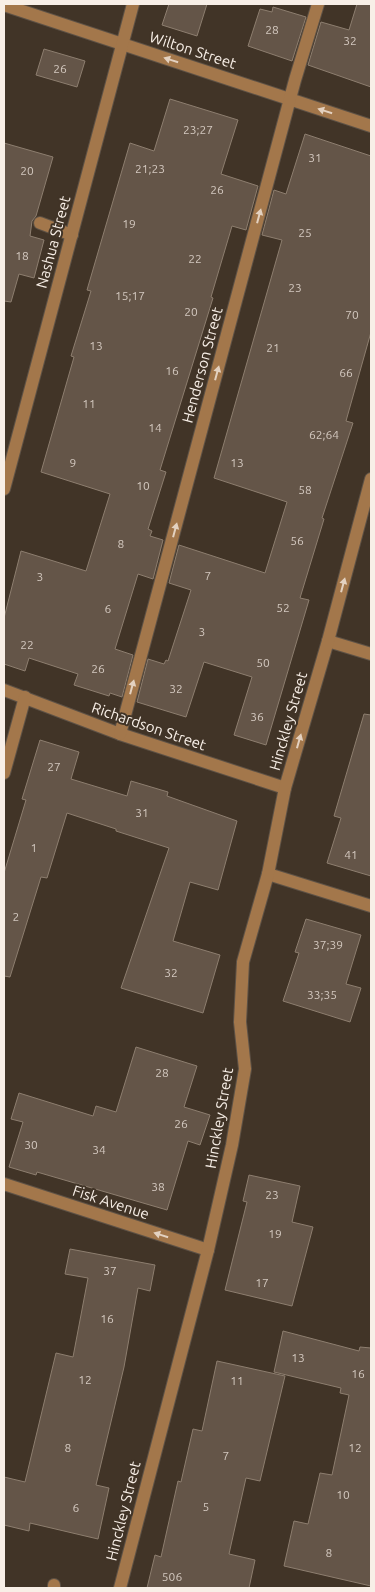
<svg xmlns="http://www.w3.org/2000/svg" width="375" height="1592" font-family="Ubuntu,sans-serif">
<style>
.building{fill:#645548;stroke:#8d7e6f}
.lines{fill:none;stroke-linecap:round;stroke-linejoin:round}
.minor-casing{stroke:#5e5246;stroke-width:14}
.minor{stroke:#a3774b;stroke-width:12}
.oneway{fill:#e3d1c0}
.labels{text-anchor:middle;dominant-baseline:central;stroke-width:4;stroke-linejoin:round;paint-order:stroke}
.number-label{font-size:12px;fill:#d3c8bf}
.street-label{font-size:15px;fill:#f8efe7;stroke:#413427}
</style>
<rect width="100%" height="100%" fill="#413427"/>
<g class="building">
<path d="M169,4H207L197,36L162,25Z"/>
<path d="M357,4H371V87L308,65L321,22L349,30Z"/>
<path d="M273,7L306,17L292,61L248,46L260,9L272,12Z"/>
<path d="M44,49L85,61L77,87L36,75Z"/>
<path d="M170,99L238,120L221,174L258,186L246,230L232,226L211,297L213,298L160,470L166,472L148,529L152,531L150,536L163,540L153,579L138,574L115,649L133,655L122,697L110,693L109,696L74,685L78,674L29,658L25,671L4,664V618L21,551L86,571L110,494L41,472L74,357L71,356L91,291L87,290L130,143L154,151Z"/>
<path d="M305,134L371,156V332L346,421L353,423L322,518L324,519L300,598L309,600L266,745L234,735L252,677L204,662L186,717L137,702L148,659L164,664L166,660L168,661L191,590L169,583L179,545L265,573L287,502L214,478L282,240L262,235L274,190L286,194Z"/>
<path d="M4,143L53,157L36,216L32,221L30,236L44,240L34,278L19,274L11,302L4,301Z"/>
<path d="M364,714L371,715V876L327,863L341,818L334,816Z"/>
<path d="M40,740L79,752L71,779L127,796L131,781L168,792L167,796L237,821L218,890L190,882L173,941L220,955L203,1013L121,988L169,848L116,831V829L67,813L47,878L41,877L10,977L4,976V873L26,800L22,799Z"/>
<path d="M306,919L361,935L346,984L361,988L350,1022L283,1001L299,953L295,952Z"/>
<path d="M136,1047L197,1066L184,1107L210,1115L200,1145L188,1141L167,1210L37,1172L36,1175L9,1167L23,1122L11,1119L19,1093L93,1116L96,1106L116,1112Z"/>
<path d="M249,1175L300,1186L292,1222L313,1227L292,1306L225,1290L247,1202L243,1201Z"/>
<path d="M70,1249L155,1265L150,1291L138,1288L124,1367L96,1485L109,1488L98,1539L30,1523L29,1531L4,1525V1477L25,1482L56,1353L73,1357L88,1278L65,1274Z"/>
<path d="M283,1331L359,1351L360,1347L371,1348V1586L284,1566L294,1521L308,1524L320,1473L332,1475L349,1395L340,1393L341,1388L274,1372Z"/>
<path d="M217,1361L285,1376L260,1481L246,1478L229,1554L255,1560L249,1588H147L155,1555L161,1557L178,1481L181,1482L193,1429L202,1431Z"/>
</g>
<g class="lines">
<defs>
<g id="minor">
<path d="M4,5L371,126"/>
<path d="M40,223L72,235"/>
<path d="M4,489L133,4"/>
<path d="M328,641L371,654"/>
<path d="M4,690L120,734L285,788"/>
<path d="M120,734L295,80L318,4"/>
<path d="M4,773L25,697"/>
<path d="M268,874L371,906"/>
<path d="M4,1184L208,1250"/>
<path d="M54,1588V1585"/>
<path d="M120,1588L208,1250L232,1145L245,1069L240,1022L243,962L268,874L285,788L328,641L371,479"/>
</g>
</defs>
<use href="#minor" class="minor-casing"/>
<use href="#minor" class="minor"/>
</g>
<defs><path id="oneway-solid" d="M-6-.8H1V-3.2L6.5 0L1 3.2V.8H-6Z" transform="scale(1.25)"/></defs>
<g class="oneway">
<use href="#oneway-solid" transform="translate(171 60) rotate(-162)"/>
<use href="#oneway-solid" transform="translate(325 111) rotate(-162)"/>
<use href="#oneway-solid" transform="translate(259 216) rotate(-75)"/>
<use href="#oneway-solid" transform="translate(217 373) rotate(-75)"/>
<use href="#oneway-solid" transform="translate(175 530) rotate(-75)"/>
<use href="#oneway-solid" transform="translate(343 585) rotate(-75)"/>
<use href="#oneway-solid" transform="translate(132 687) rotate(-75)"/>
<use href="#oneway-solid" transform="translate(299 741) rotate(-74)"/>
<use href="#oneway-solid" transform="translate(161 1235) rotate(-162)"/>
</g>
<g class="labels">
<g class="number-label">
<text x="272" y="29">28</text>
<text x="350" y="40">32</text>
<text x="60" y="68">26</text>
<text x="198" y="129">23;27</text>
<text x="315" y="157">31</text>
<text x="150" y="168">21;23</text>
<text x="27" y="170">20</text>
<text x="217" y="189">26</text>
<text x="129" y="223">19</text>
<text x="305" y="232">25</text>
<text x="22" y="255">18</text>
<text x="195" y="258">22</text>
<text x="295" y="287">23</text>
<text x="130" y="295">15;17</text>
<text x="191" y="311">20</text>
<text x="352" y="314">70</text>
<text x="96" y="345">13</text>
<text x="273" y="347">21</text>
<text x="172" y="370">16</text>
<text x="346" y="372">66</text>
<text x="89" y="403">11</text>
<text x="155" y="427">14</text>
<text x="324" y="434">62;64</text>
<text x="73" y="462">9</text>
<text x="237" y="462">13</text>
<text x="143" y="485">10</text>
<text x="305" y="489">58</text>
<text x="297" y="540">56</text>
<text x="121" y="543">8</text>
<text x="208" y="575">7</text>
<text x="40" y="576">3</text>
<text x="283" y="607">52</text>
<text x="108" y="608">6</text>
<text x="202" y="631">3</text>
<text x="27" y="644">22</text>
<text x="263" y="662">50</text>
<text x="98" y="668">26</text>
<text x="176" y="688">32</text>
<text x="257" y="716">36</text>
<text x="54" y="766">27</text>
<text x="142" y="812">31</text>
<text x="34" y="847">1</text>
<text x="351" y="854">41</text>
<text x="16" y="916">2</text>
<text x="328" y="944">37;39</text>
<text x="171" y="972">32</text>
<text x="322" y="994">33;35</text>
<text x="162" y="1072">28</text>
<text x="181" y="1123">26</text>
<text x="31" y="1144">30</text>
<text x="99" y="1149">34</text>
<text x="158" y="1186">38</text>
<text x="272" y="1194">23</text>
<text x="275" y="1233">19</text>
<text x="110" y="1270">37</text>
<text x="262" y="1282">17</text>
<text x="107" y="1318">16</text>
<text x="298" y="1357">13</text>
<text x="358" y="1373">16</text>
<text x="85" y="1379">12</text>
<text x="237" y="1380">11</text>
<text x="68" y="1447">8</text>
<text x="355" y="1447">12</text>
<text x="226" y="1455">7</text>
<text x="343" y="1494">10</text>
<text x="206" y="1506">5</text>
<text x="76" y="1507">6</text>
<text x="329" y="1552">8</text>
<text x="172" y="1576">506</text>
</g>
<g class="street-label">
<text transform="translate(193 50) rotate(18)">Wilton Street</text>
<text transform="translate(53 242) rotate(-75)">Nashua Street</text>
<text transform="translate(202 365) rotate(-75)">Henderson Street</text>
<text transform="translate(288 721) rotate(-74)">Hinckley Street</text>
<text transform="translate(149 726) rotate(19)">Richardson Street</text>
<text transform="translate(219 1118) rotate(-80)">Hinckley Street</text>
<text transform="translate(111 1202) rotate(18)">Fisk Avenue</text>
<text transform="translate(123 1511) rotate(-76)">Hinckley Street</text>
</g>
</g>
<rect width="375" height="1592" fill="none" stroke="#f8efe7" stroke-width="10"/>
</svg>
